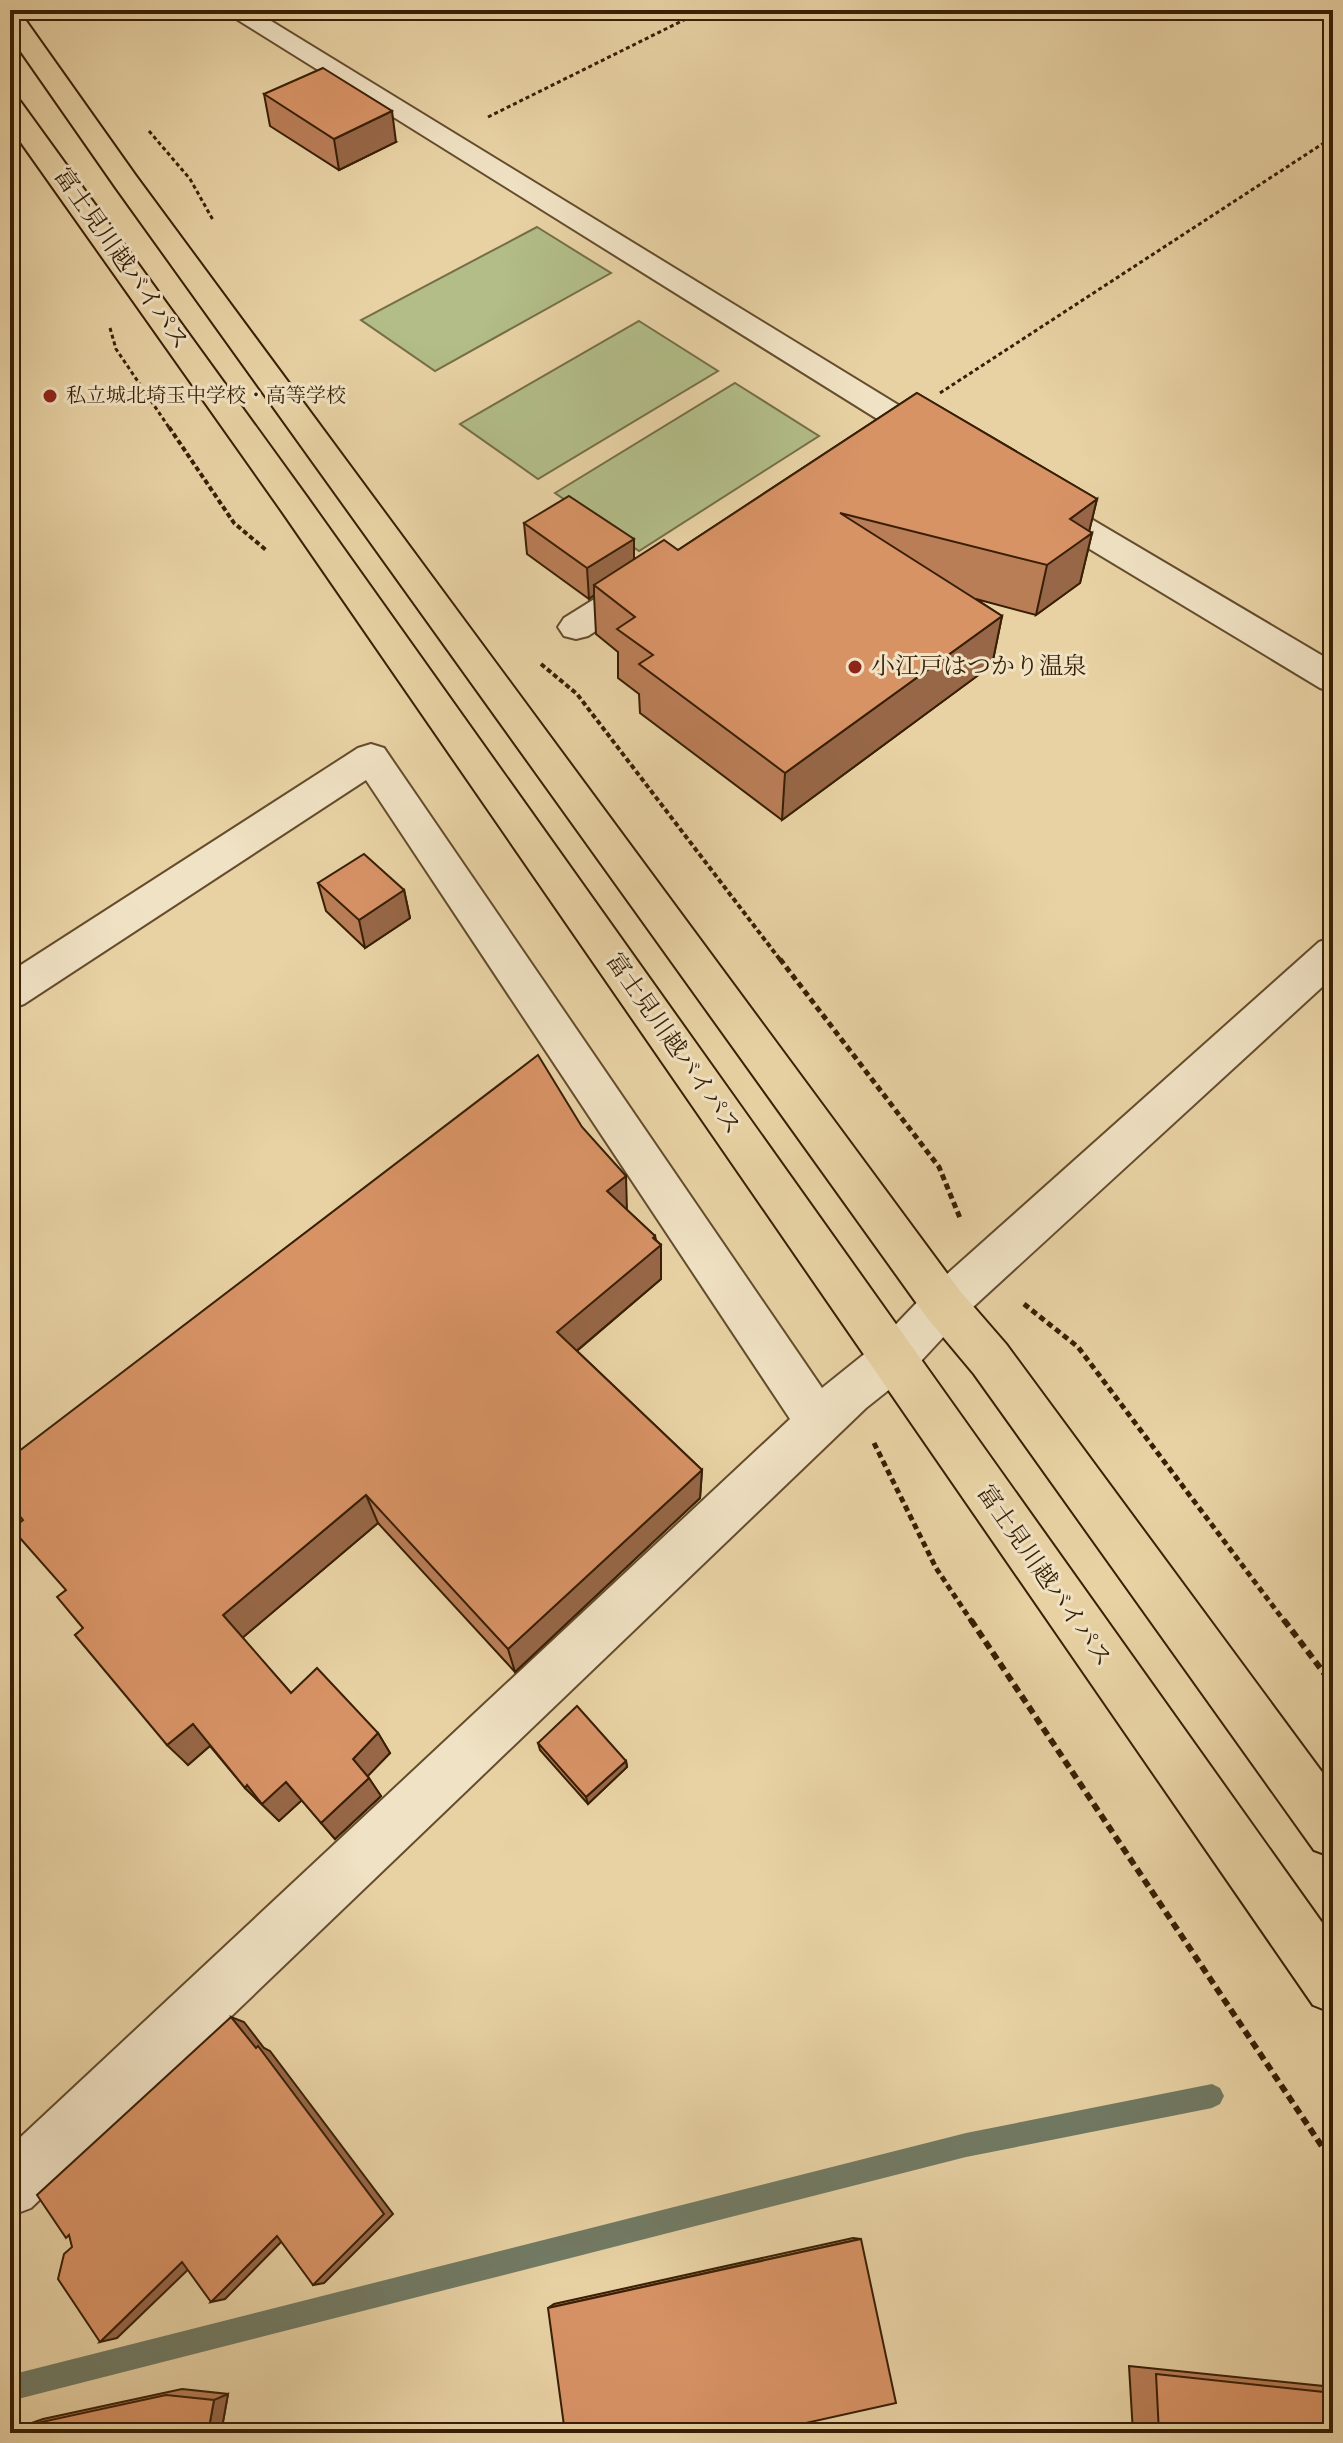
<svg xmlns="http://www.w3.org/2000/svg" width="1343" height="2443" font-family="'IM FELL DW Pica','Noto Serif JP',serif">
<style>
.green{fill:#b2bd88;stroke:#756e46;stroke-width:2}
.lines{fill:none;stroke-linecap:round;stroke-linejoin:round}
.stream{fill:#717b65;fill-rule:evenodd}
.minor-casing{stroke:#644c2c;stroke-width:4}
.trunk-casing{stroke:#381f04;stroke-width:4}
.path-far3{stroke:#381f04;stroke-width:3;stroke-dasharray:4 3;stroke-linecap:butt}
.path-far2{stroke:#381f04;stroke-width:4;stroke-dasharray:5 3;stroke-linecap:butt}
.path-far1{stroke:#381f04;stroke-width:5;stroke-dasharray:6 4;stroke-linecap:butt}
.path{stroke:#381f04;stroke-width:6;stroke-dasharray:8 5;stroke-linecap:butt}
.minor{fill:#f0e2c4;fill-rule:evenodd}
.trunk{fill:#e8d2a4;fill-rule:evenodd}
.wall{fill:#ba7e57;stroke:#381f04;stroke-width:2}
.shaded-wall{fill:#976747;stroke:#381f04;stroke-width:2}
.building{fill:#d89365;stroke:#381f04;stroke-width:2}
.poi-dot{fill:#8f2418;stroke:#f0e2c4;stroke-width:3}
.labels{text-anchor:middle;dominant-baseline:central;stroke-width:6;stroke-linejoin:round;paint-order:stroke}
.far-poi-label{font-size:20px;fill:#381f04;stroke:#f0e2c4;text-anchor:start}
.street-label{font-size:24px;fill:#381f04;stroke:#f0e2c4}
.poi-label{font-size:24px;fill:#381f04;stroke:#f0e2c4;text-anchor:start}
</style>
<rect width="100%" height="100%" fill="#e8d2a4"/>
<filter id="stains"><feTurbulence type="fractalNoise" baseFrequency=".0025" numOctaves="4"/><feColorMatrix values="0 0 0 0 .2 0 0 0 0 .09 0 0 0 0 .02 0 0 0 .5 -.17"/></filter>
<radialGradient id="worn" r=".72"><stop offset=".6" stop-color="#630" stop-opacity="0"/><stop offset="1" stop-color="#630" stop-opacity=".3"/></radialGradient>
<g class="green">
<path d="M537,227L611,273L435,371L361,320Z"/>
<path d="M639,321L718,371L538,479L460,424Z"/>
<path d="M735,383L819,436L639,551L555,493Z"/>
</g>
<g class="lines">
<path class="stream" d="M1212,2084L1220,2088L1224,2096L1220,2104L1212,2108L966,2157L10,2401V2375L966,2133Z"/>
<defs>
<g id="minor">
<path d="M222,10H253L949,436L954,443L949,450L938,453L927,450Z"/>
<path d="M1042,494L1054,497L1333,662V692L1320,688L1030,513L1025,505L1030,497Z"/>
<path d="M645,571L657,575L662,583L657,591L588,636L576,639L564,636L558,627L564,618L633,575Z"/>
<path d="M371,744L384,748L822,1388L878,1343L928,1291L1319,942L1333,937V977L960,1319L910,1373L866,1408L31,2208L10,2216V2147L790,1419L366,780L24,1004L10,1009V972L358,748Z"/>
</g>
<g id="trunk">
<path d="M10,10L19,11L136,176L960,1291L1006,1344L1333,1787V1857L1314,1850L974,1374L928,1319L116,188L10,36Z"/>
<path d="M10,99L20,101L307,497L1333,1938V2013L1313,2005L283,513L10,127Z"/>
</g>
</defs>
<use href="#minor" class="minor-casing"/>
<use href="#trunk" class="trunk-casing"/>
<g class="path-far3">
<path d="M488,117L704,10"/>
<path d="M149,131L190,179L213,220"/>
<path d="M110,328L116,349L170,429"/>
<path d="M940,393L1333,137"/>
</g>
<g class="path-far2">
<path d="M169,427L234,523L266,550"/>
<path d="M541,664L577,694L781,961"/>
</g>
<g class="path-far1">
<path d="M780,959L939,1167L960,1218"/>
<path d="M1024,1304L1078,1347L1285,1622"/>
<path d="M874,1443L936,1568L972,1622"/>
</g>
<g class="path">
<path d="M971,1620L1333,2163"/>
<path d="M1284,1620L1333,1685"/>
</g>
<use href="#minor" class="minor"/>
<use href="#trunk" class="trunk"/>
</g>
<g class="wall">
<path d="M264,94L396,142L339,170L270,126Z"/>
<path d="M917,393L1097,499L1089,531L1092,533L1080,583L1036,615L976,599L1002,616L992,665L782,820L640,713L639,694L618,678V652L596,634L594,595L589,599L527,554L524,523L634,539V559L678,550Z"/>
<path d="M318,883L404,890L410,918L365,948L326,911Z"/>
<path d="M627,1210L655,1236L656,1240L661,1245V1279L577,1351L702,1470L700,1498L515,1672L378,1523L242,1638L291,1693L378,1733L390,1753L367,1776L381,1796L335,1839L302,1800L279,1821L245,1788L210,1746L188,1765L75,1635Z"/>
<path d="M538,1743L626,1761L627,1767L588,1804L540,1750Z"/>
<path d="M853,2238L861,2239L548,2308L554,2304Z"/>
<path d="M1129,2366L1333,2387V2433H1133Z"/>
<path d="M182,2389L228,2394L221,2433H10V2432L21,2433L23,2426L43,2419Z"/>
</g>
<g class="shaded-wall">
<path d="M392,111L396,142L339,170L334,139Z"/>
<path d="M1097,499L1088,536L1092,533L1080,583L1036,615L1047,565L1070,519Z"/>
<path d="M634,539V570L594,585V595L589,599L587,568Z"/>
<path d="M1002,616L992,665L782,820L785,773Z"/>
<path d="M404,890L410,918L365,948L359,920Z"/>
<path d="M626,1176L627,1211L607,1191Z"/>
<path d="M655,1236L656,1249L661,1245V1279L561,1364L557,1332Z"/>
<path d="M702,1470L700,1498L515,1672L508,1649Z"/>
<path d="M366,1495L378,1523L241,1639L223,1615Z"/>
<path d="M193,1724L212,1744L188,1765L167,1745Z"/>
<path d="M378,1733L390,1753L366,1778L353,1759Z"/>
<path d="M626,1761L627,1767L588,1804L586,1797Z"/>
<path d="M369,1778L381,1796L335,1839L321,1823Z"/>
<path d="M286,1782L302,1800L279,1821L245,1788L247,1785Z"/>
<path d="M231,2017L244,2022L264,2048L270,2051L393,2214L324,2283L313,2285Z"/>
<path d="M288,2235L225,2299L211,2302L277,2236Z"/>
<path d="M197,2261L117,2338L100,2342L182,2262Z"/>
<path d="M228,2394L221,2433H208L214,2400Z"/>
</g>
<g class="building">
<path d="M323,68L392,111L334,139L264,94Z"/>
<path d="M917,393L1097,499L1070,519L1092,533L1047,565L840,513L1002,616L785,773L639,664L653,655L617,629L635,617L594,585L664,540L678,550Z"/>
<path d="M569,496L634,539L587,568L524,523Z"/>
<path d="M364,854L404,890L359,920L318,883Z"/>
<path d="M538,1055L582,1127L626,1176L607,1191L655,1236L653,1238L661,1245L557,1332L702,1470L508,1649L366,1495L223,1615L291,1693L317,1668L378,1733L353,1759L369,1778L321,1823L286,1782L262,1804L247,1785L245,1788L193,1724L167,1745L75,1635L83,1628L57,1597L66,1590L12,1529L23,1520L10,1504V1458Z"/>
<path d="M577,1706L626,1761L586,1797L538,1743Z"/>
<path d="M231,2017L256,2048L258,2046L384,2214L313,2285L277,2236L211,2302L182,2262L100,2342L58,2279L64,2254L72,2247L69,2235L66,2238L37,2195Z"/>
<path d="M861,2239L896,2403L761,2433H565L548,2308Z"/>
<path d="M1156,2374L1333,2393V2433H1159Z"/>
<path d="M166,2395L214,2400L208,2433H21L23,2426Z"/>
</g>
<g class="poi-dot">
<circle cx="50" cy="396" r="8"/>
<circle cx="855" cy="667" r="8"/>
</g>
<g class="labels">
<g class="far-poi-label">
<text x="66" y="396">私立城北埼玉中学校・高等学校</text>
</g>
<g class="street-label">
<text transform="translate(121 259) rotate(55)">富士見川越バイパス</text>
<text transform="translate(673 1044) rotate(55)">富士見川越バイパス</text>
<text transform="translate(1044 1576) rotate(55)">富士見川越バイパス</text>
</g>
<g class="poi-label">
<text x="871" y="667">小江戸はつかり温泉</text>
</g>
</g>
<rect width="1343" height="2443" fill="none" stroke="#e8d2a4" stroke-width="40"/>
<rect x="12" y="12" width="1319" height="2419" fill="none" stroke="#381f04" stroke-width="4"/>
<rect x="20" y="20" width="1303" height="2403" fill="none" stroke="#381f04" stroke-width="2"/>
<rect width="100%" height="100%" filter="url(#stains)"/>
<rect width="100%" height="100%" fill="url(#worn)"/>
</svg>
